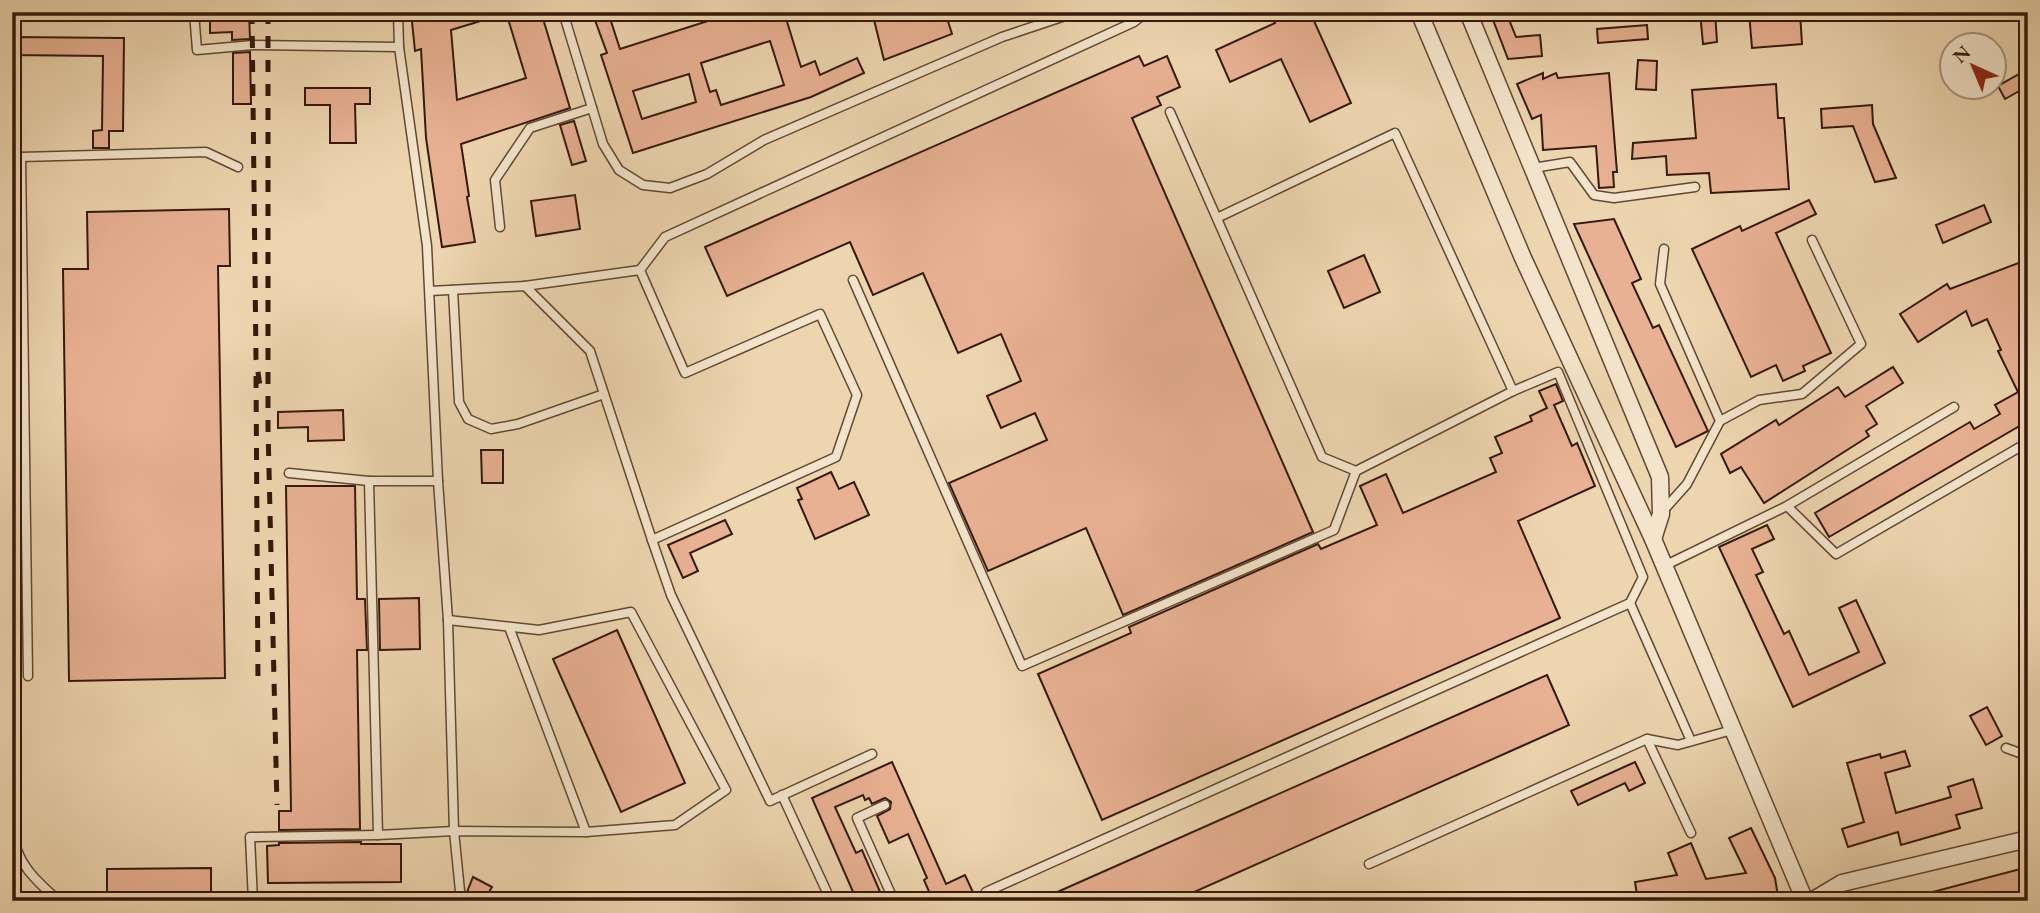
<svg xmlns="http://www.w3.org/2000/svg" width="2040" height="913" font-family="'EB Garamond',serif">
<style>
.building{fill:#e8b193;stroke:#35190a;stroke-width:2;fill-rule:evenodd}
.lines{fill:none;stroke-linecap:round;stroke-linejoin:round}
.lane-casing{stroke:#634833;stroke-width:11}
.street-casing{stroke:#634833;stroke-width:19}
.lane{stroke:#f3e4cb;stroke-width:8}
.street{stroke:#f3e4cb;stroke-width:16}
.rail{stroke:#35190a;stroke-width:5;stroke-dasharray:12 12;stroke-linecap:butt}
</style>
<rect width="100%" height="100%" fill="#edd5af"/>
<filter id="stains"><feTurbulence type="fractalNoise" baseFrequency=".00286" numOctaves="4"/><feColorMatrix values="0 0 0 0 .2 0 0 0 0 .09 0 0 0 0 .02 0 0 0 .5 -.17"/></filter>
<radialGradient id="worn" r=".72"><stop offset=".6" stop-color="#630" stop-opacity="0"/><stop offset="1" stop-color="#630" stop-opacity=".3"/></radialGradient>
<g class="building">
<path d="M210,12H249L250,39L232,40V32L210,33Z"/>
<path d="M411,12H497V16L451,30L457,100L526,78L506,12H541L570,108L461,144L469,196L467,197L475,242L442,247L426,138L421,49L415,51Z"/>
<path d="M592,12H608L620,49L736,12H784L801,67L815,61L820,75L857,58L864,73L811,97L633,153L601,55L607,53ZM770,41L784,85L721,105L716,90L710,92L701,63ZM689,74L696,102L642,119L633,91Z"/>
<path d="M872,12H917L919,19L945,12L952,34L884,60Z"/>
<path d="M1270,12H1310L1351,103L1310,122L1281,59L1230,82L1216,50L1275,23Z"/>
<path d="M1490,12H1506L1516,37L1540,35L1542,56L1508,59Z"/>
<path d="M1700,12H1715L1717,42L1703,44Z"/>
<path d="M1749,12H1800L1802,44L1752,48Z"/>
<path d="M1647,25L1648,39L1598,43L1597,29Z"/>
<path d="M12,37L124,38L123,131H109V148H93V131L102,130L103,56L12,55Z"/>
<path d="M250,52L251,104H233V53Z"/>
<path d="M1139,56L1144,66L1167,56L1180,87L1157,97L1161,105L1132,118L1313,532L1123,615L1086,528L988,571L949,483L1047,440L1035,413L1001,428L987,396L1021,381L1001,334L958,353L923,273L873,295L850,242L727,296L705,247Z"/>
<path d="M1638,60L1657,61L1656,90L1636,89Z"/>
<path d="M2028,69V86L2005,99L1998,86Z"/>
<path d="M1543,73V79L1556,73L1558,78L1609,73L1617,172H1613L1614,187L1599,188L1596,146L1543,150L1541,115L1532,119L1517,84Z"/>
<path d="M1776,84L1778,118H1784L1789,189L1711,193L1709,173L1667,175L1666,156L1632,159L1633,143L1696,138L1692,90Z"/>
<path d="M305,88H370V104H355L356,143H330V105H305Z"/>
<path d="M1872,105L1873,124L1896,178L1875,182L1853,126L1822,128L1821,109Z"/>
<path d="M574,121L586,161L572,165L560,125Z"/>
<path d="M575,195L580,229L536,236L531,201Z"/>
<path d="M1809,200L1816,214L1776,233L1831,353L1803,366L1805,371L1783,381L1776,365L1751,377L1692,249L1740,226L1742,231Z"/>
<path d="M1984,205L1991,222L1943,243L1936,225Z"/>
<path d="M229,209L230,266H218L225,678L69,681L63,269H88L87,212Z"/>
<path d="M1614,219L1641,279L1632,283L1653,328L1659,325L1708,431L1676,447L1574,224Z"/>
<path d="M1364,255L1380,292L1344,308L1328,271Z"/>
<path d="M2021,262L2022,265L2028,263V280L2021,286L2022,291L2028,293V421L1829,537L1815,513L1970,422L1974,429L2000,414L1995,405L2018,392L1998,351L2001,350L1987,319L1972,326L1966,311L1918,342L1900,314L1947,284L1950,289Z"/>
<path d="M1893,367L1903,383L1866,406L1877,424L1866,431L1869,436L1764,503L1741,467L1730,473L1721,454L1776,420L1779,425L1838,387L1845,397Z"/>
<path d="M1556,384L1563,401L1554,405L1572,446L1577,443L1595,486L1518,521L1560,618L1102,820L1038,674L1131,633L1129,627L1318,544L1321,549L1377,525L1360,486L1386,474L1403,513L1496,472L1490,458L1502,453L1495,437L1532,421L1530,416L1547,408L1539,391Z"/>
<path d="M343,410L344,440L308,441V427L278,428V412Z"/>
<path d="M481,450H503V483H482Z"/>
<path d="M831,472L839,489L854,482L869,515L815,539L798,500L802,499L797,488Z"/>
<path d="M286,486H355L357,599H365L367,650H357L360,829L279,830V811H291Z"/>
<path d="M725,520L732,534L690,553L698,571L683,578L668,545Z"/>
<path d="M1767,525L1774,539L1752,549L1763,572L1756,575L1784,634L1789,631L1809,675L1859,652L1839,608L1856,600L1885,663L1793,707L1719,547Z"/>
<path d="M419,598L420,649L380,650L379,599Z"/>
<path d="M617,630L685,783L621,812L553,659Z"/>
<path d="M1547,675L1569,725L1522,746L1174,901H1037Z"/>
<path d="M1987,707L2002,736L1986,745L1970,716Z"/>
<path d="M1905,751L1910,766L1885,773L1896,813L1951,797L1948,787L1973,779L1982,808L1956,815L1960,828L1901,845L1898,832L1848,847L1842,829L1864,822L1847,763L1880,754L1881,758Z"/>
<path d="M892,762L946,884L965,875L977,901H933L924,880L927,878L908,834L889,843L877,816L890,809L891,802L885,798L872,804L869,798L865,800L863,795L835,807L856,853L862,850L884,901H857L812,798Z"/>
<path d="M1635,762L1645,783L1629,791L1625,783L1578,805L1571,791Z"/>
<path d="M1751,828L1775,878L1778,896L1752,901H1638L1635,882L1677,875L1668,853L1691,843L1706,879L1746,873L1729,838Z"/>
<path d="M361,842V844H401V882L268,883L267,846L279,845V843Z"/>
<path d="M2028,867V893L1996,901H1922L1921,895Z"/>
<path d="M211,868V901H107V869Z"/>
<path d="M473,877L492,887L484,901L467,892Z"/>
</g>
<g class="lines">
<defs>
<g id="lane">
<path d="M194,12L197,50L253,45L399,47"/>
<path d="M398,12L399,47L427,246L438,481L448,620L454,831L461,901"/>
<path d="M563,12L603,144L619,170L643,185L670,188L707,174L764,140L1002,37L1077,12"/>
<path d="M1170,112L1322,457L1356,471L1513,391L1558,372L1643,577L1630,603"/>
<path d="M12,157H21L28,676"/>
<path d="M21,157L206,152L238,167"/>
<path d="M1533,168L1570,162L1594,195L1614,198L1695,187"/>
<path d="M1217,218L1395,133L1513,391"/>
<path d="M500,227L495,180L530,128L592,108"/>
<path d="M853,280L1022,666L1334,530L1356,471"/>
<path d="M525,286L640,270"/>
<path d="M2027,287L2028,286"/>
<path d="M453,290L459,402L468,419L491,429L518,424L604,394"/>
<path d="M430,291L525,286L590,351L652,540"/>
<path d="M1720,421L1759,400L1802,394L1861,344L1812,240"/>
<path d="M289,473L369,481H438"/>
<path d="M369,481L378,835L454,831L586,832L675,825L726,790L631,612L539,630L448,620"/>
<path d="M1787,506L1836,554L2025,444"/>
<path d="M1663,511L1687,484L1720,421L1660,284L1664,249"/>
<path d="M1664,566L1787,506L1954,407"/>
<path d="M509,627L586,832"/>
<path d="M12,731L15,746L12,761"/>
<path d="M1647,739L1691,833"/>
<path d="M2006,748L2028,756"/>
<path d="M872,754L770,801L671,595L652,540L836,457L857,395L820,314L685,373L640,270L665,237L1134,22L1147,12"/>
<path d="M782,795L831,901"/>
<path d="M885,805L857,818L894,901"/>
<path d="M12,830C16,863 35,880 59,901"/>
<path d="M1369,864L1647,739L1678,745L1732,730"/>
<path d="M986,892L1630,603L1691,741"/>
<path d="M12,895L47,901"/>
<path d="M253,901L250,837L378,835"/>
</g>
<g id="street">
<path d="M1419,12L1523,258L1653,539L1805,901"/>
<path d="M1468,12L1660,477L1661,514L1653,539"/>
<path d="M1812,901L1842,883L2028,839"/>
</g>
</defs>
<use href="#lane" class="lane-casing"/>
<use href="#street" class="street-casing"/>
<use href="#lane" class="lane"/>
<use href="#street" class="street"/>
<g class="rail">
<path d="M252,12L256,359L260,386"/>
<path d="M268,12V428L277,805"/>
<path d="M256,376L258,685"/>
</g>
</g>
<rect width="2040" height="913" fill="none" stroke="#edd5af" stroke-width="42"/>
<rect x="14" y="14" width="2012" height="885" fill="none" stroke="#35190a" stroke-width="3.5"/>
<rect x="21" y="21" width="1998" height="871" fill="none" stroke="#35190a" stroke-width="2"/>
<g transform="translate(1973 66) rotate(316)"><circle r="33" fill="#f3e4cb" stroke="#a7937e" stroke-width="2"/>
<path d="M0-5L12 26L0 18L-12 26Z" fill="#8f2418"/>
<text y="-10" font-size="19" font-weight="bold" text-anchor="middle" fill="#35190a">N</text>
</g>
<rect width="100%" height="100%" filter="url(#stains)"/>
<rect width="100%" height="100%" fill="url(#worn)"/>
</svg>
